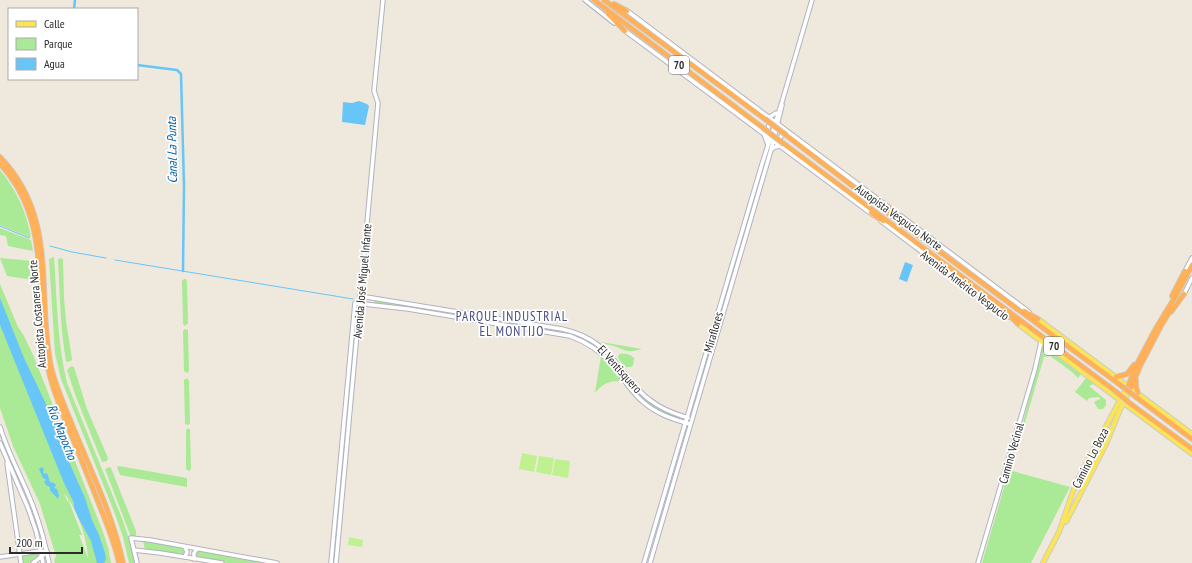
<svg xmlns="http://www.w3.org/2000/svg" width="1192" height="563" font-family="'PT Sans Narrow',sans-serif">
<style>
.green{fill:#aae995;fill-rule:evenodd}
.pitch{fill:#bff190}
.water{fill:#68c5f8}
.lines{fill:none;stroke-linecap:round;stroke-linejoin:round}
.stream{stroke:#68c5f8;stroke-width:1}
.canal{stroke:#68c5f8;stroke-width:2.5}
.secondary-casing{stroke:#b1b2c1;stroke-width:5.5}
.primary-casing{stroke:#ccc;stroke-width:6}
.highway-casing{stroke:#ccc;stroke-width:6}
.secondary{stroke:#fff;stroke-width:3.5}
.primary{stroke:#fce555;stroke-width:4}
.highway{stroke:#ffb058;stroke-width:4.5}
.highway-bridge-casing{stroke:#ccc;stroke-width:6;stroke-linecap:butt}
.highway-bridge{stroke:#ffb058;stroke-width:4.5}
.labels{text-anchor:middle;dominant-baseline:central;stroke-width:3.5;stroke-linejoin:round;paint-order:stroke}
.shield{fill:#fff;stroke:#6b6b6b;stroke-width:1}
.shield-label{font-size:11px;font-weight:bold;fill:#2c2c2c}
.street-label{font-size:12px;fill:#2c2c2c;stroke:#fff}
.water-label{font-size:13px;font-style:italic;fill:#0260a9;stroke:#fff}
.neighbourhood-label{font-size:13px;letter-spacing:1px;fill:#484d81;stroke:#fff}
</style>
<rect width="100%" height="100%" fill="#efe9dd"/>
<g class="green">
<path d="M770,140L772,142L705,369H702Z"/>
<path d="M0,170C16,189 27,213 31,238L0,225Z"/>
<path d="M0,228L31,240L33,251L8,246L6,236L0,235Z"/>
<path d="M54,257C57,299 57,341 67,383L123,521L131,545L135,563H129L123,537L115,514L61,379L55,353L49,259Z"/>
<path d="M0,258L33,261L34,280L7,276Z"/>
<path d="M60,258L63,259L64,298L66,321L72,359L71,361L67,362L66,361C60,328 60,294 58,260Z"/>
<path d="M184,279H186L187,282L188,323L185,326L183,324L182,281Z"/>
<path d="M0,284L18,327L23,334L34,357L103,532L108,547L111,563H55L54,560L56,556L40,504L13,446L0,408ZM64,493C77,509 87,538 88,558L79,535H82L68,499V503Z"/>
<path d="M375,300L455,312L454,315L374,303Z"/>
<path d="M457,313L539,326L538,329L456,316Z"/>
<path d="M355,321L357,322L349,405L348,407Z"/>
<path d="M541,327C562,330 576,333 595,343L594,346L578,338L540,329Z"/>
<path d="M185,329L188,330V332L189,371L187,373L184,371L183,331Z"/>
<path d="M601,342L642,349C624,354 626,349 610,345C606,344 605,345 601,342Z"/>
<path d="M598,345L640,393L677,416L676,418L664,414L647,403L632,388L614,364L596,347Z"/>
<path d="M1043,345L1081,374L1078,378L1072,372L1050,356L1044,357L1024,426H1022Z"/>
<path d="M619,354C624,353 631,354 634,358L633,365L631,367H625L618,358Z"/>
<path d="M601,356L621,381C608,381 602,384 595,393Z"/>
<path d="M71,366L74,367L87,409L108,458L107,461L102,462L76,397L67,370Z"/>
<path d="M187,378L189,381L190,423L188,425L185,424L184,380Z"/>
<path d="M1086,378L1094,384L1089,386L1106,400V405L1103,409H1098L1094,402L1100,399L1099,397L1089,398L1087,401L1075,392Z"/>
<path d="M188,428L190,430L191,469L189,471L186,469V430Z"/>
<path d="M119,466L187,478V487L120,475L117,467Z"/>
<path d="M109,467L111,468L136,531V537H131L105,469Z"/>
<path d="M1009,470L1070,487L1031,563H982Z"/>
<path d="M144,540L185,548V553L184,555L145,549L143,541Z"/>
<path d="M196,551H199L265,563H228L196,558L195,552Z"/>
<path d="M38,553L39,556L30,563H23L22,556Z"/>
</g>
<g class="pitch">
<path d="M522,453L537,456L534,472L519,469Z"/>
<path d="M539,456L554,458L551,475L536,472Z"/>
<path d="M555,459L570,461L568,478L552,475Z"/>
<path d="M349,537L363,540L362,547L348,545Z"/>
</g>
<g class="water">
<path d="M359,101L367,104L369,106L365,125L342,122L343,102L352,103Z"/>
<path d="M905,262L913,265L907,282L899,279Z"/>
<path d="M0,298L24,358L48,408L69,462L85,498L92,520L99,535L105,553L106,559L104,563H97L91,541L79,519L74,508V503L64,483L0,325Z"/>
<path d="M42,467L44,470L43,472L44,474L47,473L50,482L54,483L56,485L54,488L57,489L59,495L58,499L50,490V487L46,485L44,481L47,480L43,478L39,469Z"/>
</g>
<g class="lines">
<g class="stream">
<path d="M0,226L29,238"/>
<path d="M50,246L72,252L106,258"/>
<path d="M115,260L353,299"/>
</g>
<g class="canal">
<path d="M74,9L75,0"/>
<path d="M137,65L177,70L181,74L184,186L183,271"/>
</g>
<defs>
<g id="secondary">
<path d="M585,0L614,23"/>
<path d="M626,10L891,209"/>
<path d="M624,30L873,215"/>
<path d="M768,145L764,134C769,130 770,123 768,118L776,113"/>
<path d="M772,149L775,147L781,146L780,139L783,131"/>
<path d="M901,216L1029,312"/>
<path d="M881,221L1008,317"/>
<path d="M1185,271L1192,258"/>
<path d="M1184,294L1192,278"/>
<path d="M360,296L562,329C594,336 607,351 627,376C634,385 641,394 650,400C661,409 675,414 688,418"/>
<path d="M0,427C8,453 21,476 31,501C39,521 45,542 49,563"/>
<path d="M0,443L28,508L36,531L43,563"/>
<path d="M7,463L21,563"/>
<path d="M134,550L160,553L222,563"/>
<path d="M0,557L40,551L47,552"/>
<path d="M185,557L187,552L185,547"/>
<path d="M194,559V553L197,549"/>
<path d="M33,563L47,552"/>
<path d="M137,563L131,538L150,540L277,563"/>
<path d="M331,563L355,303L408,309L570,336C586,342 600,351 611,363C622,376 630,391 643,402C657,414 672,419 690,424"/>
<path d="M336,563L378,103L374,91L383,0"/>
<path d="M644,563L762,164L782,102L812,0"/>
<path d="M650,563L771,150L782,105"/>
<path d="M978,563L1035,369L1041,342"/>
</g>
<g id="primary">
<path d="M1038,319L1192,434"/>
<path d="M1018,324L1192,454"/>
<path d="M1066,522L1106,444L1119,412L1130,389"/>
<path d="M1043,563L1059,532L1076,483L1127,387"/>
</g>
<g id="highway">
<path d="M594,0L763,128"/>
<path d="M604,0L765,119"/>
<path d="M614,4L627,11"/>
<path d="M608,14L625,31"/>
<path d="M786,135L901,223L1119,384"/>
<path d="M784,144L1115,391"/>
<path d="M0,157C59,218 36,292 51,367C56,388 65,407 73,427C91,471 113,516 123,563"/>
<path d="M0,164C55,222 32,301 49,372C53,390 60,407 67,424C76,447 86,471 95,494C104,517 114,539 119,563"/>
<path d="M890,208L905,223"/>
<path d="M871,213L883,221"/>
<path d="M1172,296L1185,271"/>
<path d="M1024,311L1038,319"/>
<path d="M1006,312L1018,324"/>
<path d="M1171,312L1184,294"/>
<path d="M1116,377L1127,374L1134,365"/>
<path d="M1136,380V387L1138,393"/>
<path d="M1128,386L1137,364L1155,330L1178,292L1192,265"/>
<path d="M1131,388L1140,366L1162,324L1172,308"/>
<path d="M1136,397L1192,439"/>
<path d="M1132,405L1192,449"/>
</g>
</defs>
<use href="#secondary" class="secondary-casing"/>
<use href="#primary" class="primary-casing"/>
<use href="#highway" class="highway-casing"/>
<use href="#secondary" class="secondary"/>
<use href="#primary" class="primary"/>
<use href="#highway" class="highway"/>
<defs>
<g id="highway-bridge">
<path d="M765,119L786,135"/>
<path d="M763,128L784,144"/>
<path d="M1119,384L1136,397"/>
<path d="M1115,391L1132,405"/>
</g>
</defs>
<use href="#highway-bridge" class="highway-bridge-casing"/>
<use href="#highway-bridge" class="highway-bridge"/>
</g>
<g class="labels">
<g class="shield">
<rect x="669" y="56" width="20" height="18" rx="3"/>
<rect x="1044" y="337" width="20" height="18" rx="3"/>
</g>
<g class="shield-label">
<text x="679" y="65">70</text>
<text x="1054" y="346">70</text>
</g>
<g class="street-label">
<text transform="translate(899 217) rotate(36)">Autopista Vespucio Norte</text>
<text transform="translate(362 281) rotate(-85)">Avenida José Miguel Infante</text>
<text transform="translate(965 285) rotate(37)">Avenida Américo Vespucio</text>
<text transform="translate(37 314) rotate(-95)">Autopista Costanera Norte</text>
<text transform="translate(713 332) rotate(-74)">Miraflores</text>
<text transform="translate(620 369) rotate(48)">El Ventisquero</text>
<text transform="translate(1011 453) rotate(-74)">Camino Vecinal</text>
<text transform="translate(1090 458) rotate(-63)">Camino Lo Boza</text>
</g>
<g class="water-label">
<text transform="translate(172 150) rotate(-91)">Canal La Punta</text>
<text transform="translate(62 432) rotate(68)">Río Mapocho</text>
</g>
<g class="neighbourhood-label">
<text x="512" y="316">PARQUE INDUSTRIAL<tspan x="512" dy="15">EL MONTIJO</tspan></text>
</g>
</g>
<rect x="8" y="8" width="130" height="72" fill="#ffffff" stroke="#ababab"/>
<rect x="16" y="21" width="20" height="6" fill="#fce555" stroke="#ababab"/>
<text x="44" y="28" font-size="12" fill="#2c2c2c">Calle</text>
<rect x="16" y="38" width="20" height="12" fill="#aae995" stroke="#ababab"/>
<text x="44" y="48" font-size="12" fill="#2c2c2c">Parque</text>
<rect x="16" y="58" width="20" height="12" fill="#68c5f8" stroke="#ababab"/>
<text x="44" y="68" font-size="12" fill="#2c2c2c">Agua</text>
<path d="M10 547v6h72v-6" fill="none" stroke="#2c2c2c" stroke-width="2"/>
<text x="16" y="547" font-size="12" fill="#2c2c2c" stroke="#ffffff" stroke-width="3" paint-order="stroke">200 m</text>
</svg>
